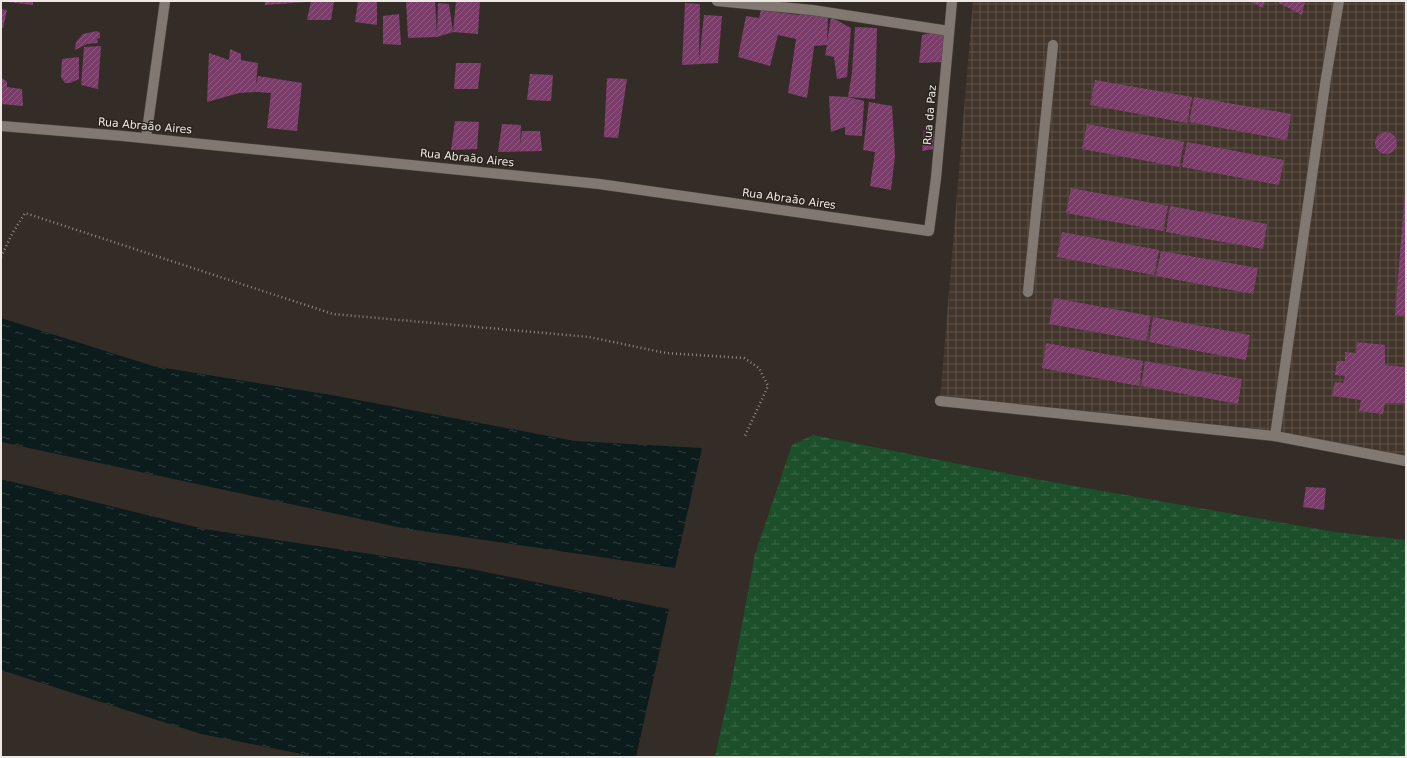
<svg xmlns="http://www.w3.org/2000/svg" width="1407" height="758" font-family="'DejaVu Sans',sans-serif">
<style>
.industrial{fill:url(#industrial-grid)}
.wetland{fill:url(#wetland-marsh)}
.water{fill:url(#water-ripples)}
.building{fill:url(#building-hatch)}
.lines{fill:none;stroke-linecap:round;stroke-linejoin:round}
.minor-casing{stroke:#4e4843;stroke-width:11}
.path{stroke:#908a85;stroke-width:2.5;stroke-dasharray:1 3;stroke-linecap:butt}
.minor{stroke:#817871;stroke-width:10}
.labels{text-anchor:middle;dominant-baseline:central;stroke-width:3;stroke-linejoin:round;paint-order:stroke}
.street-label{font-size:11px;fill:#ede8e4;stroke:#2a231d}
</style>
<defs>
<pattern id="industrial-grid" width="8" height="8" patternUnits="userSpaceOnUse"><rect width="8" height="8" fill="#42352b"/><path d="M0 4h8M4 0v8" fill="none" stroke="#5e524a"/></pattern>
<pattern id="wetland-marsh" width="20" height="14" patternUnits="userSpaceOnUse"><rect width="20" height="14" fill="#1b502b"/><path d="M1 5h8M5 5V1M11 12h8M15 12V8" fill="none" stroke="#3c694a"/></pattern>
<pattern id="water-ripples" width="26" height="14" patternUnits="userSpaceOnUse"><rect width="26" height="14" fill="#0c1b1b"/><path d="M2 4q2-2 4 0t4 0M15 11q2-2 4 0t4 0" fill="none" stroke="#303c3c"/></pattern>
<pattern id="building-hatch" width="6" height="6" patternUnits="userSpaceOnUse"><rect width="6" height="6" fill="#7a3c69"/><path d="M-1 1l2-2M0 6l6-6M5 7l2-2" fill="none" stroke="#8d587e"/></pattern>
</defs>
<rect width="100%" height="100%" fill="#342d27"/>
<path class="industrial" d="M973,1H1406V461L1275,436L940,401Z"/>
<path class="wetland" d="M813,435L1035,479L1335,532L1406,540V757H715L731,684L755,554L792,445Z"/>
<g class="water">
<path d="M1,318L153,366L337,396L575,441L702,448L675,568L402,528L1,442Z"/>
<path d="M1,479L204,529L471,569L669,609L636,757H317L201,734L4,671L1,669Z"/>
</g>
<g class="building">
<path d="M9,1H33V5L8,2Z"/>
<path d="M265,1H308V2L265,5Z"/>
<path d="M311,1H334L331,20H307Z"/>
<path d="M358,1H377V25L355,22Z"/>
<path d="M406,1H435L437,35L438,3L449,4L453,32L456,1H480L478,34L453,32L437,37L408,38Z"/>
<path d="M1249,1H1265L1263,8Z"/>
<path d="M1279,1H1305L1302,15L1279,3Z"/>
<path d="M685,3L700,4L699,61L704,15L722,16L718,63L682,65Z"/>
<path d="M1,9L7,10L3,28L1,27Z"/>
<path d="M800,9L828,16L827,42L831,17L851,28L847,77L837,79L834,57L825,55L827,45L814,46L815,40L807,98L788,93L796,39L778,35L770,66L738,57L746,16L759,18L761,10L799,15Z"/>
<path d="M399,14L401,45L383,44V16Z"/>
<path d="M855,27L877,28L875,99L848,97L852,73Z"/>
<path d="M944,30L942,62L919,63L922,35Z"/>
<path d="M97,31L100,33V38L97,39L98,43L87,44L75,50L76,42L83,34Z"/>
<path d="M101,46L98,89L81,85L84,47Z"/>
<path d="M230,49L241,54V60L258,63L256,85L258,76L302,83L297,131L267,128L271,93L256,92L239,93L207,102L209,53L229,60Z"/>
<path d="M79,57V79L70,83H65L61,77L62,59Z"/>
<path d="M456,63H481L478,89H454Z"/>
<path d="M530,74L553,75L551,101L527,100Z"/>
<path d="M2,78L7,82V87L22,89L23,106L1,104Z"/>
<path d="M607,78L627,79L618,138L604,137Z"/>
<path d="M1095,80L1192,97L1187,123L1090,105Z"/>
<path d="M829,96L848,97L864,101L862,136L845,135V127L831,132Z"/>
<path d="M1194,97L1291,114L1287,140L1189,122Z"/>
<path d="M869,102L892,106L895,156L891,190L870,186L875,152L863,150Z"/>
<path d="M455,121L479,122L477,149L451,150Z"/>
<path d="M502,124L521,125L520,145L522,131H540L542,151L498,152Z"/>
<path d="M1087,124L1184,142L1179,167L1082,149Z"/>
<path d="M924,130L934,131L933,149L922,151Z"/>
<circle cx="1386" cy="143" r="11"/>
<path d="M1187,142L1284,160L1279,185L1182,167Z"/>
<path d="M1071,188L1168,206L1163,231L1066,213Z"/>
<path d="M1405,192H1406V316L1395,315Z"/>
<path d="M1170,206L1267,224L1263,249L1166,232Z"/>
<path d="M1062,232L1159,250L1154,275L1057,257Z"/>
<path d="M1161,251L1258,268L1253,294L1156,276Z"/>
<path d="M1054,298L1151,316L1146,341L1049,324Z"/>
<path d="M1153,317L1250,335L1246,360L1149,342Z"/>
<path d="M1357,342L1385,345V365L1406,367V403H1385L1383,414L1359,411L1361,400L1332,396L1335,382L1343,383L1345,376L1335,375L1337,361H1345V352L1356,353Z"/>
<path d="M1046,343L1143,361L1139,386L1042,368Z"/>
<path d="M1145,361L1242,379L1238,404L1141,386Z"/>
<path d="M1306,487L1326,488L1324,510L1303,507Z"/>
</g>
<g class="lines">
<defs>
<g id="minor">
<path d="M717,1L812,10L949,31"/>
<path d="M1,126L123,136L599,184L929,231L936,178L952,1"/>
<path d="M146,138L165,1"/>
<path d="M1028,292L1053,45"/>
<path d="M940,401L1275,436L1406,461"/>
<path d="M1275,436L1326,78L1339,1"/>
</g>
</defs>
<use href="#minor" class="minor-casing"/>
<path class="path" d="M1,257L12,234L25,213L333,314L589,337L666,353L744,358L759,368L768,386L744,438"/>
<use href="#minor" class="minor"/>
</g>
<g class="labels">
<g class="street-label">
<text transform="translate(930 115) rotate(-85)">Rua da Paz</text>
<text transform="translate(145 126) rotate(5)">Rua Abraão Aires</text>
<text transform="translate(467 158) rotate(6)">Rua Abraão Aires</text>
<text transform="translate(789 199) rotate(8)">Rua Abraão Aires</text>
</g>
</g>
<rect width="1407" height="758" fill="none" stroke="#ede8e4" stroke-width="4"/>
</svg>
